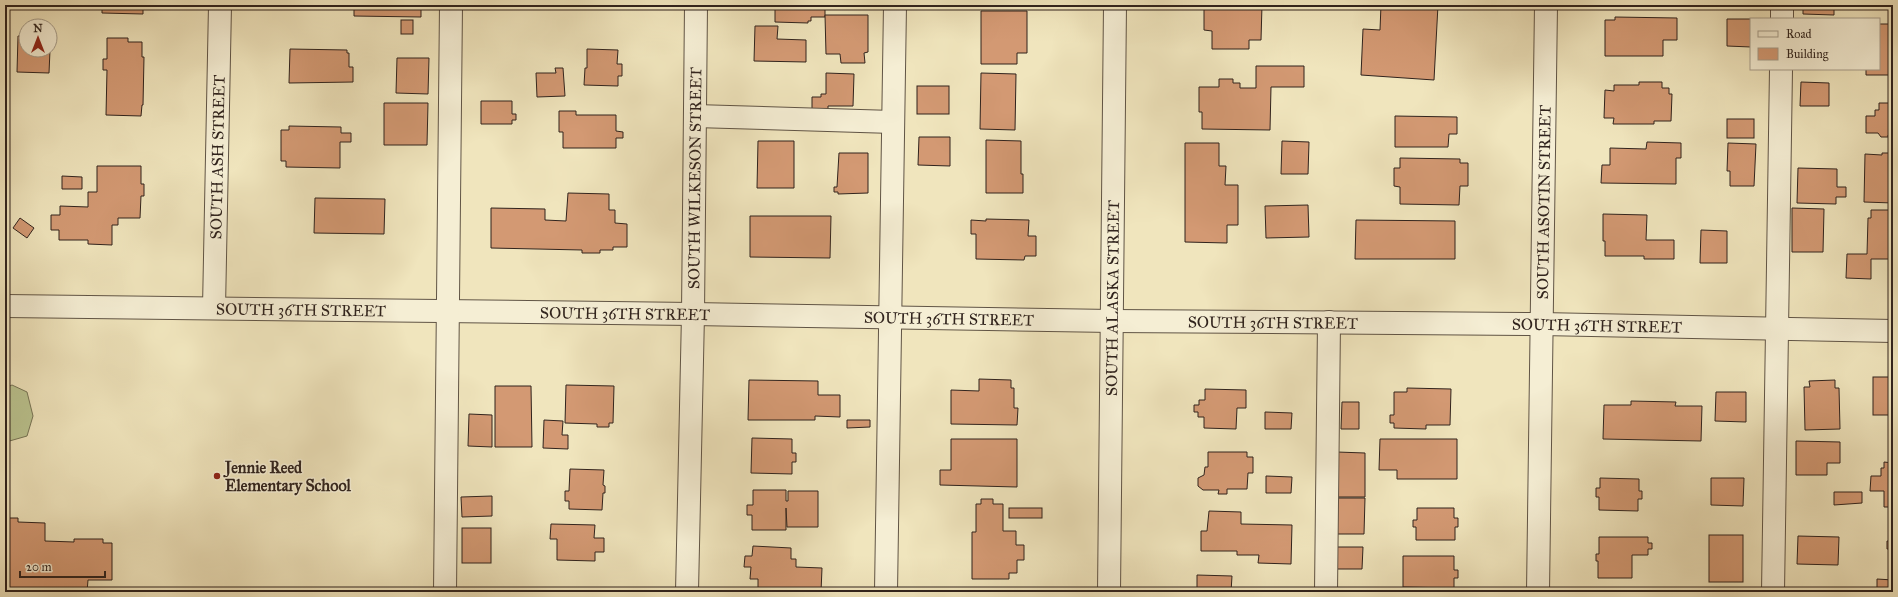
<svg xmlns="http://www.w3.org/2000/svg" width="1898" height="597" font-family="'IM FELL Great Primer',serif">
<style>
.green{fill:#bbc490;stroke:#767456}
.building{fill:#d39973;stroke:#30231d}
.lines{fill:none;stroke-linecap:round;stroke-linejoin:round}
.minor-casing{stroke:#605445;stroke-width:24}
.minor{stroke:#f5eed4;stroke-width:22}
.poi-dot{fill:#8f2418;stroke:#f5eed4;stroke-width:1.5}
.labels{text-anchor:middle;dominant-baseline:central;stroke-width:3;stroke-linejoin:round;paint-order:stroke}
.street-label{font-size:16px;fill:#30231d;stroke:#f5eed4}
.poi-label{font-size:16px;font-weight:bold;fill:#30231d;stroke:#f5eed4;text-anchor:start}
</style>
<rect width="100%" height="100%" fill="#f0e5bd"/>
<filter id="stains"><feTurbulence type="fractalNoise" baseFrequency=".005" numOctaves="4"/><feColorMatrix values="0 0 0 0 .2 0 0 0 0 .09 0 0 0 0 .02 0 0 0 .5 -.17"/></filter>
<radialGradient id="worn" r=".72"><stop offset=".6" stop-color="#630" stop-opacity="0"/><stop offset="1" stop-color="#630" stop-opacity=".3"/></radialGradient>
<path class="green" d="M12,385L27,392L33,416L27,436L6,442L5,388Z"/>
<g class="building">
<path d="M102,5H143V14L102,13Z"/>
<path d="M354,5H421V17L354,16Z"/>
<rect x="487" y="5" width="43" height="4"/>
<path d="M760,5H825V17H811V21H808V23L775,22V8H760Z"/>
<path d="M1223,5H1262L1261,40H1249V49H1212V31L1204,30V6L1223,7Z"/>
<path d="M1381,5H1438L1434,80L1361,75L1363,29L1380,30Z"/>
<path d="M1803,5H1834V15L1803,14Z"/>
<path d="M981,11H1027V53H1017V64H981Z"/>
<path d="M825,15H868V52L864,53L865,63H841L840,54H826Z"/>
<path d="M1615,17L1677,18V40H1663V56H1605V20H1615Z"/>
<path d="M1727,19H1751V47L1727,46Z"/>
<rect x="401" y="20" width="12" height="14"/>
<path d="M1879,24H1893V75H1866V69H1879Z"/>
<path d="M755,26H778L777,39L806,40V62L754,61Z"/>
<path d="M18,36H26V50H50L49,73L17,72Z"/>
<path d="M107,38H128V42H142V57H144L143,105H142L141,116L106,115L107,70H103V59H107Z"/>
<path d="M290,49L347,50V53H349V67H353V82L289,83Z"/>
<path d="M587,49L618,50L617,64H622V76H618V86L584,85L585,68H587Z"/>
<path d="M397,58H429L428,94L396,93Z"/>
<path d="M1256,66H1304V87H1271L1270,130L1202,129V112H1199V87H1219V79H1233V83H1240V88H1256Z"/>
<path d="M555,68H563L565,96L537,97L536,73H556Z"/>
<path d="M826,73L854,74L853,106H828V113L812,112V97H821V94H826Z"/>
<path d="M981,73L1016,74L1015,130L980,129Z"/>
<path d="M1639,82H1662V88H1669V94H1672L1671,121H1654V124H1613L1614,118H1604L1605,90L1614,91V85H1639Z"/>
<path d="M1801,82L1829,83V106H1800Z"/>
<rect x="917" y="86" width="32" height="28"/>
<path d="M1891,92H1893V135H1888V137H1881L1878,133H1866V116H1875V110H1879V103H1891L1889,102V95H1891Z"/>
<path d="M481,101H512V114H516V120H512V124H481Z"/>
<path d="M384,103H428L427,145H384Z"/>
<path d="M559,111H576V115H616V131L623,132V138H616V148H563V132H559Z"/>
<path d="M1395,116L1457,117V134H1449L1448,147H1395Z"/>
<rect x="1727" y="119" width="27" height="19"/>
<path d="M289,126L341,127V133H351V142H340V168L286,167V161H281V130H289Z"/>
<path d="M919,137H950V166L918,165Z"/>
<path d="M986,140L1021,141V174H1023V193H986Z"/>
<path d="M758,141H794V188H757Z"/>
<path d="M1282,141L1309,142L1308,174H1281Z"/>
<path d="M1647,142L1681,143V158H1676V184L1601,183L1602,165H1610V148L1646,149Z"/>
<path d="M1185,143H1219V166H1226L1225,185H1238V225H1227V243L1185,242Z"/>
<path d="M1728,143L1756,144L1754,186H1730V171H1727Z"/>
<path d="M839,153H868V193L838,194V192H834V187H837Z"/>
<path d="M1882,153H1893V203L1864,202L1865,154L1882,155Z"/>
<path d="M1400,158L1460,159V163H1468V186H1460L1459,205L1400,204V187L1394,186V168H1400Z"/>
<path d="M97,166H141V184H144V196H141L140,218H118V225H112V245L88,244V240H59V230H51V215H60V206L88,207V192H97Z"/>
<path d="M1798,168L1837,169V187H1846V197H1836V204L1797,203Z"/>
<path d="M62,176L82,177V189H62Z"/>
<path d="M568,193L609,194V210H615V223L627,224V247H613V250H600V253H582V250L491,248V208L545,209V220L566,221Z"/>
<path d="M315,198L385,199L384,234L314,233Z"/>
<path d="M1308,205L1309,237L1266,238L1265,206Z"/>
<path d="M1792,208L1824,209L1823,252H1792Z"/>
<path d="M1871,210H1893V259H1871V279L1846,278L1847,254H1867L1868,218H1871Z"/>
<path d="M1603,214L1647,215L1646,240H1674V259H1644V256H1605V241H1603Z"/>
<path d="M750,216H831L830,258L750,257Z"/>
<path d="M20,218L34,228L27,238L13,228Z"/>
<path d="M986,219L1029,220L1028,236H1036V256H1025L1024,260L976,259V234H971V220L986,221Z"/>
<path d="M1356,220L1455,221V259H1355Z"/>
<path d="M1701,230L1727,231V263H1700Z"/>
<rect x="1873" y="377" width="18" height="38"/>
<path d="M979,379L1011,380V388H1014V408H1018L1017,425L951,424V390L979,391Z"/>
<path d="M749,380L818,381V395H840V417L815,416V420H748Z"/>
<path d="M1835,380V388H1839L1840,429L1805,430L1804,387H1810L1809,381Z"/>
<path d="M566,385L614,386L613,423H609V427H597V424L565,423Z"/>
<path d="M495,386H531L532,447H495Z"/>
<path d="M1407,388L1451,389L1450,425H1426V429L1394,428V423H1390V415H1394V392H1407Z"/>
<path d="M1205,389L1246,390V408H1237L1236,429L1204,428V417H1198V412H1194V405H1199V400H1205Z"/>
<path d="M1716,392H1746V422L1715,421Z"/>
<path d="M1631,401L1676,402L1675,406H1702L1701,441L1603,439L1604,405H1631Z"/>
<path d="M1342,402H1359V429H1341Z"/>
<path d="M1265,412L1292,413L1291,429H1265Z"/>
<path d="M469,414L492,415V447L468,446Z"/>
<path d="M544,420L563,421L562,435H568V449L543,448Z"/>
<path d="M847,420H870V427L847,428Z"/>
<path d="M752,438L792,439V453H796V462H792V474L751,473Z"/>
<path d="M951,439H1017V487L940,485V470H951Z"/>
<path d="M1380,439H1457V479H1397V470H1379Z"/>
<path d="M1796,441L1840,442V463H1827V475H1796Z"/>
<path d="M1208,452H1247V457H1253V473H1248L1247,489H1227V494H1218L1219,490H1203L1198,486V478L1204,475L1205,467H1208Z"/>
<path d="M1337,452L1365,453V497H1336Z"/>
<path d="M1884,462L1893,463V507H1884V491H1870L1871,476H1881V468H1884Z"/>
<path d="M570,469L604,470L603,485L605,486V493H603L602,510L569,509V501H565V491H569Z"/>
<path d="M1266,476L1292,477L1291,493H1266Z"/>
<path d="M1600,478L1639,479V491H1642V499H1638V511L1599,510V497H1596V488H1600Z"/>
<path d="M1711,478H1744L1743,506L1711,505Z"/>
<path d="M753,490H786V501H788V491H818V527H787L786,508V530H752V515H747V505H753Z"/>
<path d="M1834,492H1862V503L1834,505Z"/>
<path d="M492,496V516L462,517L461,497Z"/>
<path d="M1336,498H1365L1364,534H1336Z"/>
<path d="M981,499H993V504H1003V531H1016V545H1024V560H1017V573H1009V579H972V532H976V504H981Z"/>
<rect x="1009" y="508" width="33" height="10"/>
<path d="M1417,508H1454V518H1458V527H1455V540H1416V527H1413V520H1417Z"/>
<path d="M1209,511L1241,512V524L1292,525L1291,564L1258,563L1259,555H1237V551H1201V531H1207Z"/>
<path d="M5,518H18V522L45,523V541L74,542V539H103V543H112V580H88L87,592H5Z"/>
<path d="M1890,518H1893V559L1892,549H1887V541H1890Z"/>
<path d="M551,524L595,525L594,538H604V552H595V561L557,560V539H550Z"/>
<rect x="462" y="528" width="29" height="35"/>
<rect x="1709" y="535" width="34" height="47"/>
<path d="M1798,536L1839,537L1838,565L1797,564Z"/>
<path d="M1599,537H1648V543H1652V549H1648V555H1632V578H1598V561H1596V554H1599Z"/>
<path d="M753,546L791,548V559H796V567L822,568L821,592H758V579H750L751,567H744L745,556H752Z"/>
<path d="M1335,547H1363L1362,569H1335Z"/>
<path d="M1403,556H1454V570H1458V578H1454V588L1403,587Z"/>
<path d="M1197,575L1232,576L1231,592H1197Z"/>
<path d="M1877,579L1893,580V592H1877Z"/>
<rect x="152" y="591" width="16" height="1"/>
<rect x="186" y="591" width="31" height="1"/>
<rect x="1254" y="591" width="40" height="1"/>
</g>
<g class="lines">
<defs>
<g id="minor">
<path d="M1782,19V5"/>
<path d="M695,116L893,122"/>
<path id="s1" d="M5,306L693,314L1112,321L1541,324L1893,331"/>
<path id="s2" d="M214,308L220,5"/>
<path d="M445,592L451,5"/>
<path id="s3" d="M687,592L693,314L696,5"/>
<path d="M886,592L895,5"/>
<path id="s4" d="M1109,592L1115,5"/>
<path d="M1326,592L1329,322"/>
<path id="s5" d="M1538,592L1546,5"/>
<path d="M1773,592L1781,69"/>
</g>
</defs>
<use href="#minor" class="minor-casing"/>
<use href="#minor" class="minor"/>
</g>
<circle class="poi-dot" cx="217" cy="476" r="4"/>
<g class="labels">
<g class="street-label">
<text stroke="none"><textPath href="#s2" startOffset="151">SOUTH ASH STREET</textPath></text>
<text stroke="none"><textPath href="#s3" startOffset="414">SOUTH WILKESON STREET</textPath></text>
<text stroke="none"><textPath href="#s5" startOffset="390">SOUTH ASOTIN STREET</textPath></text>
<text stroke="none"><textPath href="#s4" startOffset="294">SOUTH ALASKA STREET</textPath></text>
<text stroke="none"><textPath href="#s1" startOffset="296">SOUTH 36TH STREET</textPath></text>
<text stroke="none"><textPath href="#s1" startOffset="620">SOUTH 36TH STREET</textPath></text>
<text stroke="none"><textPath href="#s1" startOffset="944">SOUTH 36TH STREET</textPath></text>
<text stroke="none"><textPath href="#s1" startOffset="1268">SOUTH 36TH STREET</textPath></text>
<text stroke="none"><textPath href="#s1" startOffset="1592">SOUTH 36TH STREET</textPath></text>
</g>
<g class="poi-label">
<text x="225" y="467">Jennie Reed<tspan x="225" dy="18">Elementary School</tspan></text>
</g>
</g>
<rect width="1898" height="597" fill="none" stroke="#f0e5bd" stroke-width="20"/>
<rect x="6" y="6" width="1886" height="585" fill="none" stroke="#30231d" stroke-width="2"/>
<rect x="10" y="10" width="1878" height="577" fill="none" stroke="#30231d"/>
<rect x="1750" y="18" width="130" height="52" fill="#f5eed4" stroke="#a69d8b"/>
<rect x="1758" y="31" width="20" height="6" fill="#f5eed4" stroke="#a69d8b"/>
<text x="1786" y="38" font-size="12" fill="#30231d">Road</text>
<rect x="1758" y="48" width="20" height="12" fill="#d39973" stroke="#a69d8b"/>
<text x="1786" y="58" font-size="12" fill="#30231d">Building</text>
<g transform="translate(38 38)"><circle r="19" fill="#f5eed4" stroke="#a69d8b"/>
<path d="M0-3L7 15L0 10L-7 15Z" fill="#8f2418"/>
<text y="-6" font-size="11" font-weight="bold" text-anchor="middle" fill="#30231d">N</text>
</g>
<path d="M20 571v6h85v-6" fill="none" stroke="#30231d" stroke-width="2"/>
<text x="26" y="571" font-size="12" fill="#30231d" stroke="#f5eed4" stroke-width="3" paint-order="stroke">20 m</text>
<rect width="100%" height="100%" filter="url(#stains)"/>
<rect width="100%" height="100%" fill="url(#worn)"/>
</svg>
